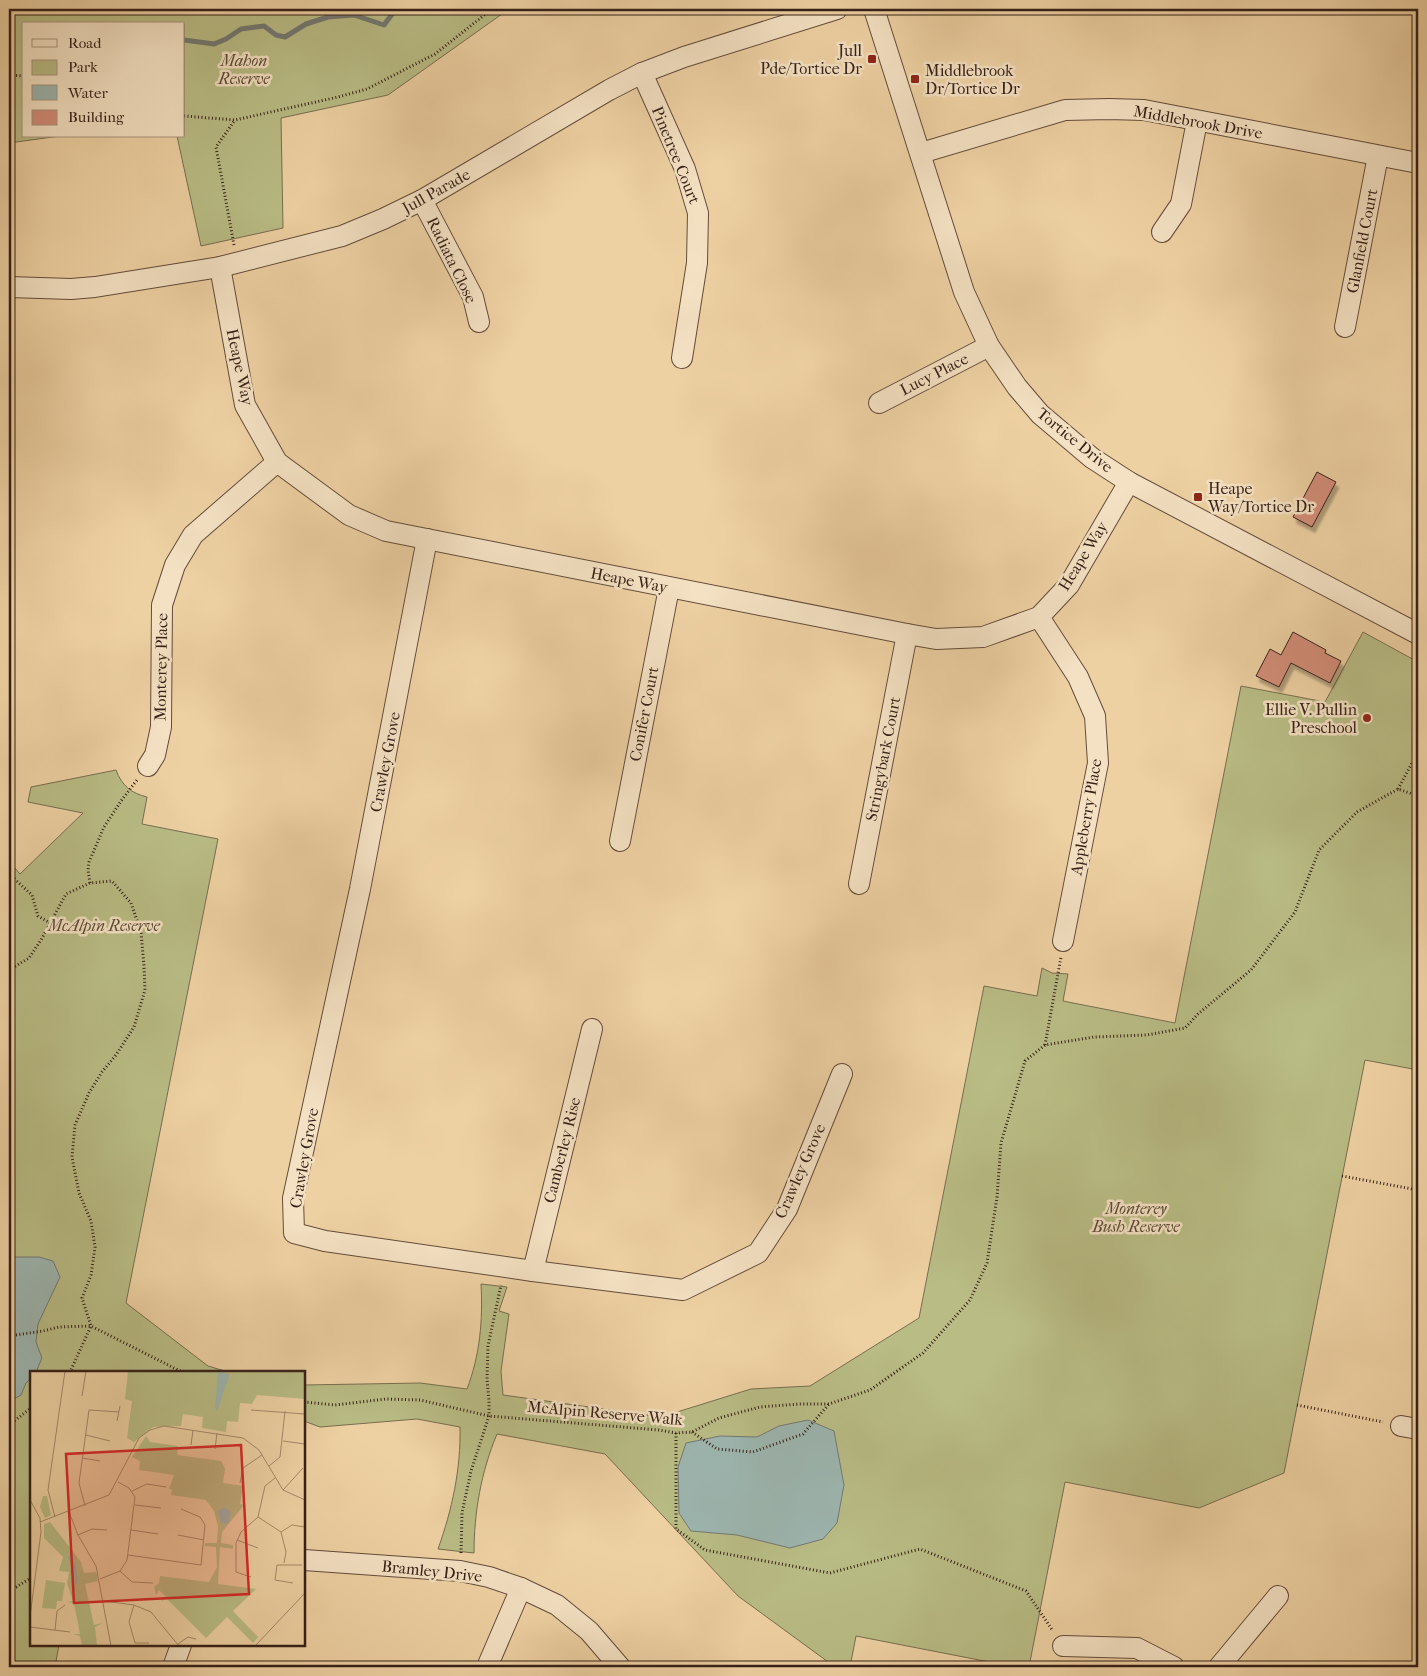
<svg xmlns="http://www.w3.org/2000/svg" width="1427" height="1676" font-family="'IM FELL French Canon',serif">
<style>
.green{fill:#b9bc85;stroke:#786e4e}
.water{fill:#9cb5af;stroke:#737973}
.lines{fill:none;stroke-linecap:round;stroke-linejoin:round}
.stream{stroke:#737973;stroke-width:5}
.building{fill:#d38d79;stroke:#362018;filter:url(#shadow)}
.street-casing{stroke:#644c3b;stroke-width:22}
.path{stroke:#362018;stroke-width:3;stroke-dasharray:1 2.5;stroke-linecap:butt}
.street{stroke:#f4e1c3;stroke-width:20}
.poi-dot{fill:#8f2418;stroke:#f4e1c3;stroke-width:2}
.labels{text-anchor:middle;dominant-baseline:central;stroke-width:5;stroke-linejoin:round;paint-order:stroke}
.poi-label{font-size:16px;fill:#362018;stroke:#f4e1c3;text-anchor:end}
.park-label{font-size:16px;font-style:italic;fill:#574733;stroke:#f4e1c3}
.street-label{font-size:16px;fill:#362018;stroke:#f4e1c3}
.inset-river{fill:none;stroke:#9cb5af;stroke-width:2.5}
.inset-road{fill:none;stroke:#a48a6b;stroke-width:1}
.view{fill:#d62828;fill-opacity:0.15;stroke:#d62828;stroke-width:2.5}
.inset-edge{fill:none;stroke:#362018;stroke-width:2.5}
</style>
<defs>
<filter id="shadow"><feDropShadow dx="3" dy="5.5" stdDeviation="1" flood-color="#0004"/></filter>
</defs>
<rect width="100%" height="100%" fill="#eed1a3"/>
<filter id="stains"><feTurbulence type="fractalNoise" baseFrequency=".004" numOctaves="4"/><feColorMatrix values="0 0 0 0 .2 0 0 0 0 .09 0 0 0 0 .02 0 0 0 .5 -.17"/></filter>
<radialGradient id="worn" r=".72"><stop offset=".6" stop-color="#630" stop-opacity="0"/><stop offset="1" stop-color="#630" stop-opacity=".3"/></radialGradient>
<g class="green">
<path d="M9,9H509L388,95L281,118L283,228L201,246L177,136H184V24H24V136H60L9,143Z"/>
<path d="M1363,632L1418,662V1070L1365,1060L1284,1473L1199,1508L1065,1482L1029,1667H1015L856,1636L850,1667H835L738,1596L605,1454L497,1434C481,1472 474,1513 474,1553L438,1549C452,1510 461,1469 460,1427L417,1419L320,1427L304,1421V1385L420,1383L467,1389C480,1355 483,1320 481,1284L507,1287L499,1311L509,1314L501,1371L503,1395L661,1417L751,1389L810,1386L919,1318L984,986L1037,996L1042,968L1052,973L1068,974L1063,1001L1175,1023L1241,686L1325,702Z"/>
<path d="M116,770C122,786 131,793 147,797L142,824L218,839L126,1303L208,1366L228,1372H31V1645H59L55,1667H9V861L20,874L83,813L28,802L31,787Z"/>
</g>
<g class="water">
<path d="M9,1257H39L53,1261L60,1277L38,1324L36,1342L42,1358L36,1372H31V1378L26,1383L21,1395L9,1402V1350L13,1347L9,1325Z"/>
<path d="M808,1420L834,1431L844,1485L837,1523L823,1539L790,1548L737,1535L691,1531L679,1513L678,1467L686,1443L720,1436L757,1437L779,1426Z"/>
</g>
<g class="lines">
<path class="stream" d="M184,40L214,44L226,39L241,29L264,26L276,35L285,37L306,24L328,17L354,15L384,25L396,9"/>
</g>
<g class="building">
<path d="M1317,472L1336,482L1312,527L1293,517Z"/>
<path d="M1293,632L1326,650L1325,653L1341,661L1330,683L1291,663L1279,687L1256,676L1270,649L1281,655Z"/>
</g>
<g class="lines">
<defs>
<g id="street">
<path d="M874,9L964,292L989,346L1017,387L1040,414L1092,458L1129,482L1418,634"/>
<path d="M642,73L685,169L698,213L697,263L682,358"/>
<path d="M921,153L1065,110L1109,109L1144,110L1418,163"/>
<path d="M422,200L473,297L479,322"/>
<path d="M1162,232L1181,204L1197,121"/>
<path d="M220,267L245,405L277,462L349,515L386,531L907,634L936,639L983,637L1039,617L1069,585L1129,482"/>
<path d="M9,287L71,289L95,287L220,267L342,236L383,219L422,200L609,90L642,73L684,57L837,9"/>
<path d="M1345,327L1378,156"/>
<path d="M879,403L989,346"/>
<path d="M427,539L360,889L293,1198L294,1233L325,1241L533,1271L683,1290L758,1253L787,1209L842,1074"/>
<path d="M1039,617L1078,677L1095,716L1098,763L1063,941"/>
<path d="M148,766L155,755L161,727L162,605L175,565L193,535L277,462"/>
<path d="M620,841L669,588"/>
<path d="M859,884L907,634"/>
<path d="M533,1271L592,1029"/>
<path d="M1401,1426L1418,1429"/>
<path d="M304,1560L460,1571L489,1577L521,1588L557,1605L589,1631L620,1667"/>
<path d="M1063,1646L1137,1648L1174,1667"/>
<path d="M173,1667L181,1645"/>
<path d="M487,1667L521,1588"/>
<path d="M1219,1667L1278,1596"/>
</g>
</defs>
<use href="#street" class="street-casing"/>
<g class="path">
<path d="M9,75L24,76"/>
<path d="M10,75L11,9"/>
<path d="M184,116L235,120L338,97L367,89L435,54L492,9"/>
<path d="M234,245L216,147L235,120"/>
<path d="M1398,789L1418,752"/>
<path d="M9,874L32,895L38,916L50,923"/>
<path d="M90,883L88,870L89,862L104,827L121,801L137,780"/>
<path d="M9,970L29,958L41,940L66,894L90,883L112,881L131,903L141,932L144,966L145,990L134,1027L116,1055L102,1072L89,1093L75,1125L72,1157L79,1193L91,1221L95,1247L91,1275L82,1298L91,1326L70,1372"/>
<path d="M1045,1045L1061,957"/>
<path d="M1342,1176L1418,1190"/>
<path d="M9,1336L43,1331L59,1327L91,1326L182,1372"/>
<path d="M304,1402L335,1405L386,1399L420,1400L489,1416L659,1430L676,1433L692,1432L719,1418L760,1407L799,1404H829L870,1390L923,1353L970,1300L987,1263L997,1197L1001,1143L1025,1061L1045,1045L1094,1037L1147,1035L1185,1028L1198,1014L1251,970L1295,912L1319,850L1357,812L1398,789L1418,796"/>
<path d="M1297,1405L1383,1422"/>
<path d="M9,1425L31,1408"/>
<path d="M692,1432L717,1449L753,1452L803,1434L829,1404"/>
<path d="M676,1433V1529L705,1550L830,1573L920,1549L1026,1591L1053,1631"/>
<path d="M461,1553L462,1513L471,1471L489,1416V1401L487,1379L488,1346L501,1285"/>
<path d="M9,1588L16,1587L31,1578"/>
</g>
<use href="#street" class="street"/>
</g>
<g class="poi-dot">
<rect x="867" y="54" width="10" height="10" rx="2.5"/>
<rect x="910" y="74" width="10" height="10" rx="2.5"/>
<rect x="1193" y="492" width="10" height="10" rx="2.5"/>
<circle cx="1367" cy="718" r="5"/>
</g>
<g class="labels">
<g class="poi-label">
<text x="862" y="50">Jull<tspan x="862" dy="18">Pde/Tortice Dr</tspan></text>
<text x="925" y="70" text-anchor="start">Middlebrook<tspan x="925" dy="18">Dr/Tortice Dr</tspan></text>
<text x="1208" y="488" text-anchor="start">Heape<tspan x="1208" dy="18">Way/Tortice Dr</tspan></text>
<text x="1357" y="709">Ellie V. Pullin<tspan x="1357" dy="18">Preschool</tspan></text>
</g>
<g class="park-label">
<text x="244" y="60">Mahon<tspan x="244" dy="18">Reserve</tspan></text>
<text x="104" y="925">McAlpin Reserve</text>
<text x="1136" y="1208">Monterey<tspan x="1136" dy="18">Bush Reserve</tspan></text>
</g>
<g class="street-label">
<text transform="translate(1198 122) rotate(10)">Middlebrook Drive</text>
<text transform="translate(676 155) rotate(68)">Pinetree Court</text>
<text transform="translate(436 191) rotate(-29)">Jull Parade</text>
<text transform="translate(1362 241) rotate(-79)">Glanfield Court</text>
<text transform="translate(452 260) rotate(64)">Radiata Close</text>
<text transform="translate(240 367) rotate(78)">Heape Way</text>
<text transform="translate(934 374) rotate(-27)">Lucy Place</text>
<text transform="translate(1075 440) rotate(39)">Tortice Drive</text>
<text transform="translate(1083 556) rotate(-58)">Heape Way</text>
<text transform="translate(629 580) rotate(11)">Heape Way</text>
<text transform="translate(161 667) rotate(-89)">Monterey Place</text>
<text transform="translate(644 714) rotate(-79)">Conifer Court</text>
<text transform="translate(883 759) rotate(-79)">Stringybark Court</text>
<text transform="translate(385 762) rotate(-79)">Crawley Grove</text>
<text transform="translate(1086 817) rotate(-80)">Appleberry Place</text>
<text transform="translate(562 1150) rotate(-76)">Camberley Rise</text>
<text transform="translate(304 1158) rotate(-80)">Crawley Grove</text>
<text transform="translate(800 1171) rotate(-66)">Crawley Grove</text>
<text transform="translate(605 1413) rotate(5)">McAlpin Reserve Walk</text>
<text transform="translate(432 1571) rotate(6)">Bramley Drive</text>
</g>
</g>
<g transform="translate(30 1371)">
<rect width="275" height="275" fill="#eed1a3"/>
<path d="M98,0H275V28L227,24L222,33L210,32L208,51L197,50L196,61L172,57L173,46L153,43L151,55L123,56L104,71L97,67L102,30L95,28ZM116,65L120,71L148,75L147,84L191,90L195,98L193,112L213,115L210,133L214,134L192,161L191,172L203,174V178L190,176L188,213L226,218L203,240L228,266L223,272L197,246L176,267L136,227L131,231L135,225L129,219L126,224L124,216L129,212L130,205L179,211L187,196L186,176L175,175V172H187L188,155L184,140L176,129L141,124L142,118H139L144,104L109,99L110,90L102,86ZM13,125H17L21,144L15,147L10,136ZM20,151L51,191L54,202L66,201L68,210L55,213L64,254L73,252L65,256L67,275H52L50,265L43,263H50L44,232L37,231L43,230L37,212L39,201L29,200L33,186L14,167V153ZM16,209L35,212L32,230H27L26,238L12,237Z" fill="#b9bc85"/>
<path d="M188,1L200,3L187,40L185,37ZM194,136L201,141L198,153L191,152L188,140Z" fill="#9cb5af"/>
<path class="inset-river" d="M38,186L44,192L47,213"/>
<path class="inset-road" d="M52,25L56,0M221,39L275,43M87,50L90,35M56,64L80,70M253,70L275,73M161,74L163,59M185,78L187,62M52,87L70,90M239,95L250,86L255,40M210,112L213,97L232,84M253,119L273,97M102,120L117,113L136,116M0,129L10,147L11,161L0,246M105,134L131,137M55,135L49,112L59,39L89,41M39,141L48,164L66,195L81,275M25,146L18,119L35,0M228,146L251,161L256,181L254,192M10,151L79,124L109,67L120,59L134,55L213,67L229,79L253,119L275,129M101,159L128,163M251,161L262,154L275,156M48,164L62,158L77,159M148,164L174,169M207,169L228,177M98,184L171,194L175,154L170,146L151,138M90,200L102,211L123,212M221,206L206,201V172L211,161L228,146L235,115L245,107M70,208L90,200L97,189L105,126L99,117L88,111M263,212L245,209L247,194H272M74,230L104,234L121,241L149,275M104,234L99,251L105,272H119M0,256L40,261M25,259L27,240L35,234M148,273L158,266L166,268M225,275L275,222"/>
<path class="view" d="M211,74L219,223L44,232L36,83Z"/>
<rect width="275" height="275" class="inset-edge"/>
</g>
<rect width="1427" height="1676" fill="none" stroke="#eed1a3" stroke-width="30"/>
<rect x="10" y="10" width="1407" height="1656" fill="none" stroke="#362018" stroke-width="2.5"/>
<rect x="15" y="15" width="1397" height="1646" fill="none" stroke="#362018"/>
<rect x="22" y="22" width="162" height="115" fill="#f4e1c3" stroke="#a8947f"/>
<rect x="32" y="39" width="25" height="8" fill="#f4e1c3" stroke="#a8947f"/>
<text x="68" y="48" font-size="15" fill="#362018">Road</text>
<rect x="32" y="60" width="25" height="15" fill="#b9bc85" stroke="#a8947f"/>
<text x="68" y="72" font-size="15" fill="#362018">Park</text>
<rect x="32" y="85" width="25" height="15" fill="#9cb5af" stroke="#a8947f"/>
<text x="68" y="98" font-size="15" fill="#362018">Water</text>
<rect x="32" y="110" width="25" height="15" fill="#d38d79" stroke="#a8947f"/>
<text x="68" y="122" font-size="15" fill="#362018">Building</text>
<rect width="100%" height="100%" filter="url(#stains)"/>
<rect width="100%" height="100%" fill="url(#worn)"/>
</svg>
